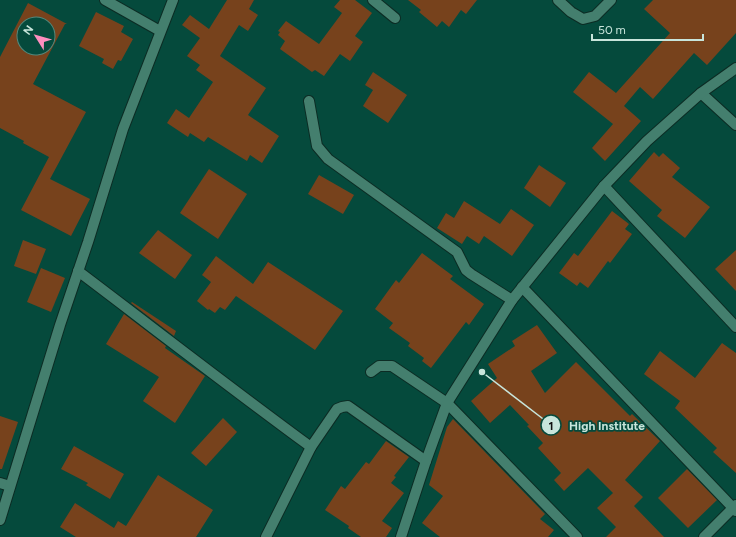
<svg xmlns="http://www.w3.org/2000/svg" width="736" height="537" font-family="Figtree,sans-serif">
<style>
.building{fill:#77421c;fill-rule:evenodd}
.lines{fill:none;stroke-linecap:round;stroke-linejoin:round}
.street-casing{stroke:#0c2c24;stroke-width:12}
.street{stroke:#447f6e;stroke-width:10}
.leader{fill:none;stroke:#c8e5db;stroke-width:1.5}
.callout-dot{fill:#c8e5db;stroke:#054a3c;stroke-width:1.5}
.mark-label{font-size:12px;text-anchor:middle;font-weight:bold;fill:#111}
.callout-label{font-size:12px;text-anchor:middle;font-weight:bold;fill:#c8e5db;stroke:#054a3c;stroke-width:3.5;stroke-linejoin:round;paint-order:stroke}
</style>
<rect width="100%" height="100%" fill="#054a3c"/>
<g class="building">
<path d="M227,0H254L249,9L258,15L248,31L239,25L220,56L266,88L248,115L279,136L262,163L250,155L247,161L208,137L204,142L190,133L188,137L167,123L176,109L189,118L213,82L196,70L200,65L187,56L200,38L182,25L190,15L209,29Z"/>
<path d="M340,0H355L372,13L355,36L363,42L350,61L340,54L324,76L315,70L312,72L280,49L285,41L278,35L280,32L278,31L286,21L319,44L342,13L334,7Z"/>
<path d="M408,0H477L466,14L461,10L449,27L442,21L437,27L419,12L421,10Z"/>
<path d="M653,0H736V33L707,65L694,53L653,99L640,87L624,106L641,121L605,161L592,148L613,124L573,92L589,72L616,93L670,33L644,9Z"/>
<path d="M28,3L67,24H65L33,84L86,112L50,179L90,199L71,236L21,210L49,157L23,143L24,141L0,128V57ZM24,24H48V48H24Z"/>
<path d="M96,12L124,26L121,32L133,39L121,61L118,60L113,69L102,63L104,59L79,46Z"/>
<path d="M373,72L407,95L388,123L363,106L373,90L365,85Z"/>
<path d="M654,152L659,157L663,153L680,168L672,177L710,207L685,238L657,216L662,210L629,181Z"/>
<path d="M539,165L566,183L550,207L524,188Z"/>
<path d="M209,169L247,194L218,239L180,213Z"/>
<path d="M319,175L354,195L343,214L308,194Z"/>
<path d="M464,201L500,224L511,209L534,225L512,256L484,236L479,244L467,236L462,244L437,228L446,213L454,218Z"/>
<path d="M612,211L629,224L625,229L632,234L610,263L608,261L588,288L580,282L577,286L559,273L574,253L578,256Z"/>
<path d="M158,230L192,255L175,279L139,253Z"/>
<path d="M23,240L46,249L36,274L14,266Z"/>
<path d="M736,250V291L715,269Z"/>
<path d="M422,253L453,276L450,279L484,304L469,325L466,322L431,368L422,361L424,358L408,346L410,343L389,328L393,323L375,309L396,280L399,283Z"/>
<path d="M216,256L253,284L268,262L343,311L315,350L236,296L225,310L220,307L215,313L209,309L208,310L197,301L211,282L202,275Z"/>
<path d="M41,268L65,278L51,312L27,302Z"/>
<path d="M132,302L176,331L174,336L131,303Z"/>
<path d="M124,314L166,346L165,348L205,376L175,423L143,401L159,377L106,344Z"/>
<path d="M537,325L557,353L531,371L545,393L576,362L630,416L632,414L660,441L625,480L643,497L634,506L664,537H606L616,527L597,508L613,493L588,468L564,491L554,480L561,473L538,448L543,443L527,426L529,425L510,405L490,423L471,401L497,378L488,364L515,346L512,341Z"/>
<path d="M722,343L736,353V473L713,452L717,448L675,408L680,401L644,374L660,351L695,378Z"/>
<path d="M0,416L18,422L2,469H0Z"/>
<path d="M223,418L237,432L206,466L191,453Z"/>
<path d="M453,419L545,514L540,519L554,530L548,537H440L422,523L443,496L429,485L447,427Z"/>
<path d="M386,441L409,457L394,476L396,477L391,483L404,493L382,521L392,528L386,537H361L348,528L349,526L325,510L341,486L345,489L366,462L369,464Z"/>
<path d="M74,446L124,474L110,499L86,485L88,483L61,469Z"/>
<path d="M687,469L717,500L688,528L658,498Z"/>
<path d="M158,475L213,510L196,537H76L60,527L75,503L114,528L118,521L126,526Z"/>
</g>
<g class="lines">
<defs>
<g id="street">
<path d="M105,0L160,31"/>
<path d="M373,0L395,18"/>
<path d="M558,0L571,12L583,19L595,16L611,0"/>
<path d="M701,93L736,125"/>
<path d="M309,101L317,146L328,159L457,252L466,270L471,274L512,300"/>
<path d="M604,186L736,327"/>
<path d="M78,271C156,330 233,390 311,447"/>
<path d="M522,287L736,511"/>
<path d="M371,372L379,366H392L447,403L577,537"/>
<path d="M0,483L10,486"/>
<path d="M0,520L60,325L88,242L123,129L173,0"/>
<path d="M266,537L311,447L337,409L342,407L348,406L426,461"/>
<path d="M401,537L426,461L447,403L512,300L604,186L647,141L701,93L736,68"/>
<path d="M704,537L736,505"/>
</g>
</defs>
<use href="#street" class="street-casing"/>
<use href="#street" class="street"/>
</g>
<path class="leader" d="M482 372L551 425"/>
<g class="callout-dot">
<circle cx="482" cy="372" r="4"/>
<circle cx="551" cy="425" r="10"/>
</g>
<g class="mark-label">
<text x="551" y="430">1</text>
</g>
<g class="callout-label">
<text x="607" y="430">High Institute</text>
</g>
<g transform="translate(36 36) rotate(307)"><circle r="19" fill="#054a3c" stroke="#53887c"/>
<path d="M0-3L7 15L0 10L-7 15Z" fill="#fd8ebf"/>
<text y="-6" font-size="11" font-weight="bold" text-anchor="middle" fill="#c8e5db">N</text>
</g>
<path d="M592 34v6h111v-6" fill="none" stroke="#c8e5db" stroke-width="2"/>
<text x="598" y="34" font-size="12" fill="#c8e5db" stroke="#054a3c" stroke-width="3" paint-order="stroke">50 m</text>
</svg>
